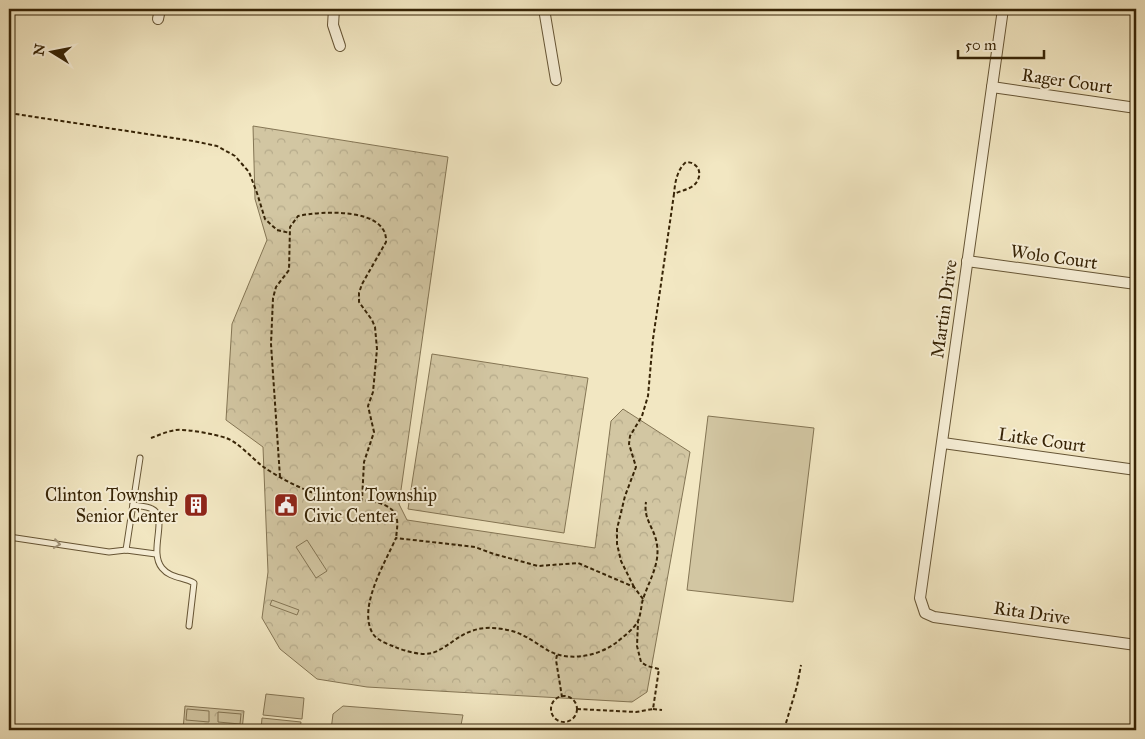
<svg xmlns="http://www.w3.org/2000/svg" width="1145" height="739" font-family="'IM FELL Great Primer',serif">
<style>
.forest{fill:url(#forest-crowns);stroke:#847554}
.pitch{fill:#d2c6a2;stroke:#847554}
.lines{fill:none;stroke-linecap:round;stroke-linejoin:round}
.service-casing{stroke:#665535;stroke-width:7}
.minor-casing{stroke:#665535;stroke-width:12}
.path{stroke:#372406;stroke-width:2;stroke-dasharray:4 2.5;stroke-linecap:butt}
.service{stroke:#f7efd7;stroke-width:5}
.minor{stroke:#f7efd7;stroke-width:10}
.oneway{stroke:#a19479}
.labels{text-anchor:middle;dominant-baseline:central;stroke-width:4;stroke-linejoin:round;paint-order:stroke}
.street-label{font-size:18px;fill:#372406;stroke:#f7efd7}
.poi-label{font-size:18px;fill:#372406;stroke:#f7efd7;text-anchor:end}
</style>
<defs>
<pattern id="forest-crowns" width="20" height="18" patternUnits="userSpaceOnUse" patternTransform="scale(1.25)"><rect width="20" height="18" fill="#d2c6a2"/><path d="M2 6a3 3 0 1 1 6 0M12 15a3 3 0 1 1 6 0" fill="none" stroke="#b5aa8a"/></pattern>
</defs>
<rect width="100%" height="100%" fill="#f2e7c2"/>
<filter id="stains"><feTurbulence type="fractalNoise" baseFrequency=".004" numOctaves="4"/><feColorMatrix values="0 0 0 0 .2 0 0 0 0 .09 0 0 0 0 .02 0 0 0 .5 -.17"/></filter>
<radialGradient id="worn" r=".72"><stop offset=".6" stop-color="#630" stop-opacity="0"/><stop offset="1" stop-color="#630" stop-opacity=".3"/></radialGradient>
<g class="forest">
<path d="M253,126L448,157L399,504L407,520L595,548L611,421L623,409L690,452L647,692L632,702L367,687L317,679L280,649L262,618L268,572L263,447L226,420L232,324L267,240L255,199Z"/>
<path d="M432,354L588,378L564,533L408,509Z"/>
<path d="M185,706L244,711L242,730H183Z"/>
</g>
<g class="pitch">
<path d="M708,416L814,428L793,602L687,590Z"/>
<path d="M307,540L327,571L316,578L296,547Z"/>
<path d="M272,600L299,610L297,615L270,605Z"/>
<path d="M266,694L304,698L302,719L263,715Z"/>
<path d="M343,706L463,715L460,730H331L333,714Z"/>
<path d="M187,709L209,711V722L186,720Z"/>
<path d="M218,712L241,714L240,724L218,722Z"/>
<path d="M262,718L301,722L300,730H261Z"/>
</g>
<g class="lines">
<defs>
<g id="service">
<path d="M133,505C138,506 147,506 152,509C169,517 148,551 162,568C170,578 183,577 194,583L189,626"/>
<path d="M9,537L109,552L126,550L156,554"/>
<path d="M126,550L140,458"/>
</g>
<g id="minor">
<path d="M334,9L333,25L340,46"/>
<path d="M544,9L556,80"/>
<path d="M1003,9L920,598L925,613L934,617L1136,645"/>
<path d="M158,19L160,9"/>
<path d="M992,87L1136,108"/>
<path d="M967,261L1136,284"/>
<path d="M943,443L1136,470"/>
</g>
</defs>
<use href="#service" class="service-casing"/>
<use href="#minor" class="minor-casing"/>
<g class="path">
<path d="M9,113L193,141L217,146L235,156L249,172L257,193L265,219L277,230L290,233"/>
<path d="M151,438C159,435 168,431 176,430C188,429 214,434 226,438C238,442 252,458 262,466C278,477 302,490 320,495C339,502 376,496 391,509C400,516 397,528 396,538"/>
<path d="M280,477L271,344L273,298L276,287L289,270L290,227L298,216C321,211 388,207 386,242L362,284L359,293V302L372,320L375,327L377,349L373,392L368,406L374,432L364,462L362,500"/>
<path d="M634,587L621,561L617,544V529L625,496L636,467L629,444L630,436L642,416L648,396L653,339L674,194C680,191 687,190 693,186C704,177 700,162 686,162C677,170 675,182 674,194"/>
<path d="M643,599L634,587L578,563L538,566L494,554L475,547L396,538C385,563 357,608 373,634C378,641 388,644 395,647C405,651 422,656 432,653C439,651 446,646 452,642C472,627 488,625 512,631C526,635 537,644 549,651C570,662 599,656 617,642C623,637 635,628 638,621C641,614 641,606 643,599C649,581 660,564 657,545C655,528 643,520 646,502"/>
<path d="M557,655L556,660L562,697"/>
<circle cx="564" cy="709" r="13"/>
<path d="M577,709L636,712L653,709L659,669L647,666L641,662L637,646L638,622"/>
<path d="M653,709L662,710"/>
<path d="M786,723L797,686L801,665"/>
</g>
<use href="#service" class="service"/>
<use href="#minor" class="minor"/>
</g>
<defs><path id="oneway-chevron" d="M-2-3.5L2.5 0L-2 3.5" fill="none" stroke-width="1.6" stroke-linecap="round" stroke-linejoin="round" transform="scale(1.25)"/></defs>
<use class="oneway" href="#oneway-chevron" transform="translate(57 544) rotate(8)"/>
<defs>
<symbol id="building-square" viewBox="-11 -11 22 22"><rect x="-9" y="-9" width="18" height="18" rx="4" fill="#8f2418" stroke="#f7efd7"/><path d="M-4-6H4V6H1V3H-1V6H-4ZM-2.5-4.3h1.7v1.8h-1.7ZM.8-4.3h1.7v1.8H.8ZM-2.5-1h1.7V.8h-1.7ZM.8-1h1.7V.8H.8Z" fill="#fff"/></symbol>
<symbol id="civic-square" viewBox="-11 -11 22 22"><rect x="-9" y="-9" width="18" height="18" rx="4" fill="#8f2418" stroke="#f7efd7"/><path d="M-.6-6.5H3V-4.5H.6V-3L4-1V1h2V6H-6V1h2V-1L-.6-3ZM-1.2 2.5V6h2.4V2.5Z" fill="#fff"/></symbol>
</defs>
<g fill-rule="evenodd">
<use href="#building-square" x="182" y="491" width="28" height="28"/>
<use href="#civic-square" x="272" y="491" width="28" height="28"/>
</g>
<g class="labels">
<g class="street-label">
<text transform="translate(1067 81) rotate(8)">Rager Court</text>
<text transform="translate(1054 257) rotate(8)">Wolo Court</text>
<text transform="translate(944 309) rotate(-82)">Martin Drive</text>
<text transform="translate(1042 440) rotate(8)">Litke Court</text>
<text transform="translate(1032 613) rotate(8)">Rita Drive</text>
</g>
<g class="poi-label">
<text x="178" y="495">Clinton Township<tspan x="178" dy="21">Senior Center</tspan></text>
<text x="304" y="495" text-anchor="start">Clinton Township<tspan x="304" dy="21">Civic Center</tspan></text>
</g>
</g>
<rect width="1145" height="739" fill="none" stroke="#f2e7c2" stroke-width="30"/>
<rect x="10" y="10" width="1125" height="719" fill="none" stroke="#372406" stroke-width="2.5"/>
<rect x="15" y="15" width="1115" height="709" fill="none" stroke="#372406"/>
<g transform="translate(52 52) rotate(280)" stroke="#f7efd7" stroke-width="4" paint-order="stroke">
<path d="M0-4L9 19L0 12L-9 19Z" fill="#372406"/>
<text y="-8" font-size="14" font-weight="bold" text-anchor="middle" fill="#372406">N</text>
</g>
<path d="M958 50v8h86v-8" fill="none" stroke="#372406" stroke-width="2.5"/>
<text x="965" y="50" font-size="15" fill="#372406" stroke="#f7efd7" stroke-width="4" paint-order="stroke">50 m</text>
<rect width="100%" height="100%" filter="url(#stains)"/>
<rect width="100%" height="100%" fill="url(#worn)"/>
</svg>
